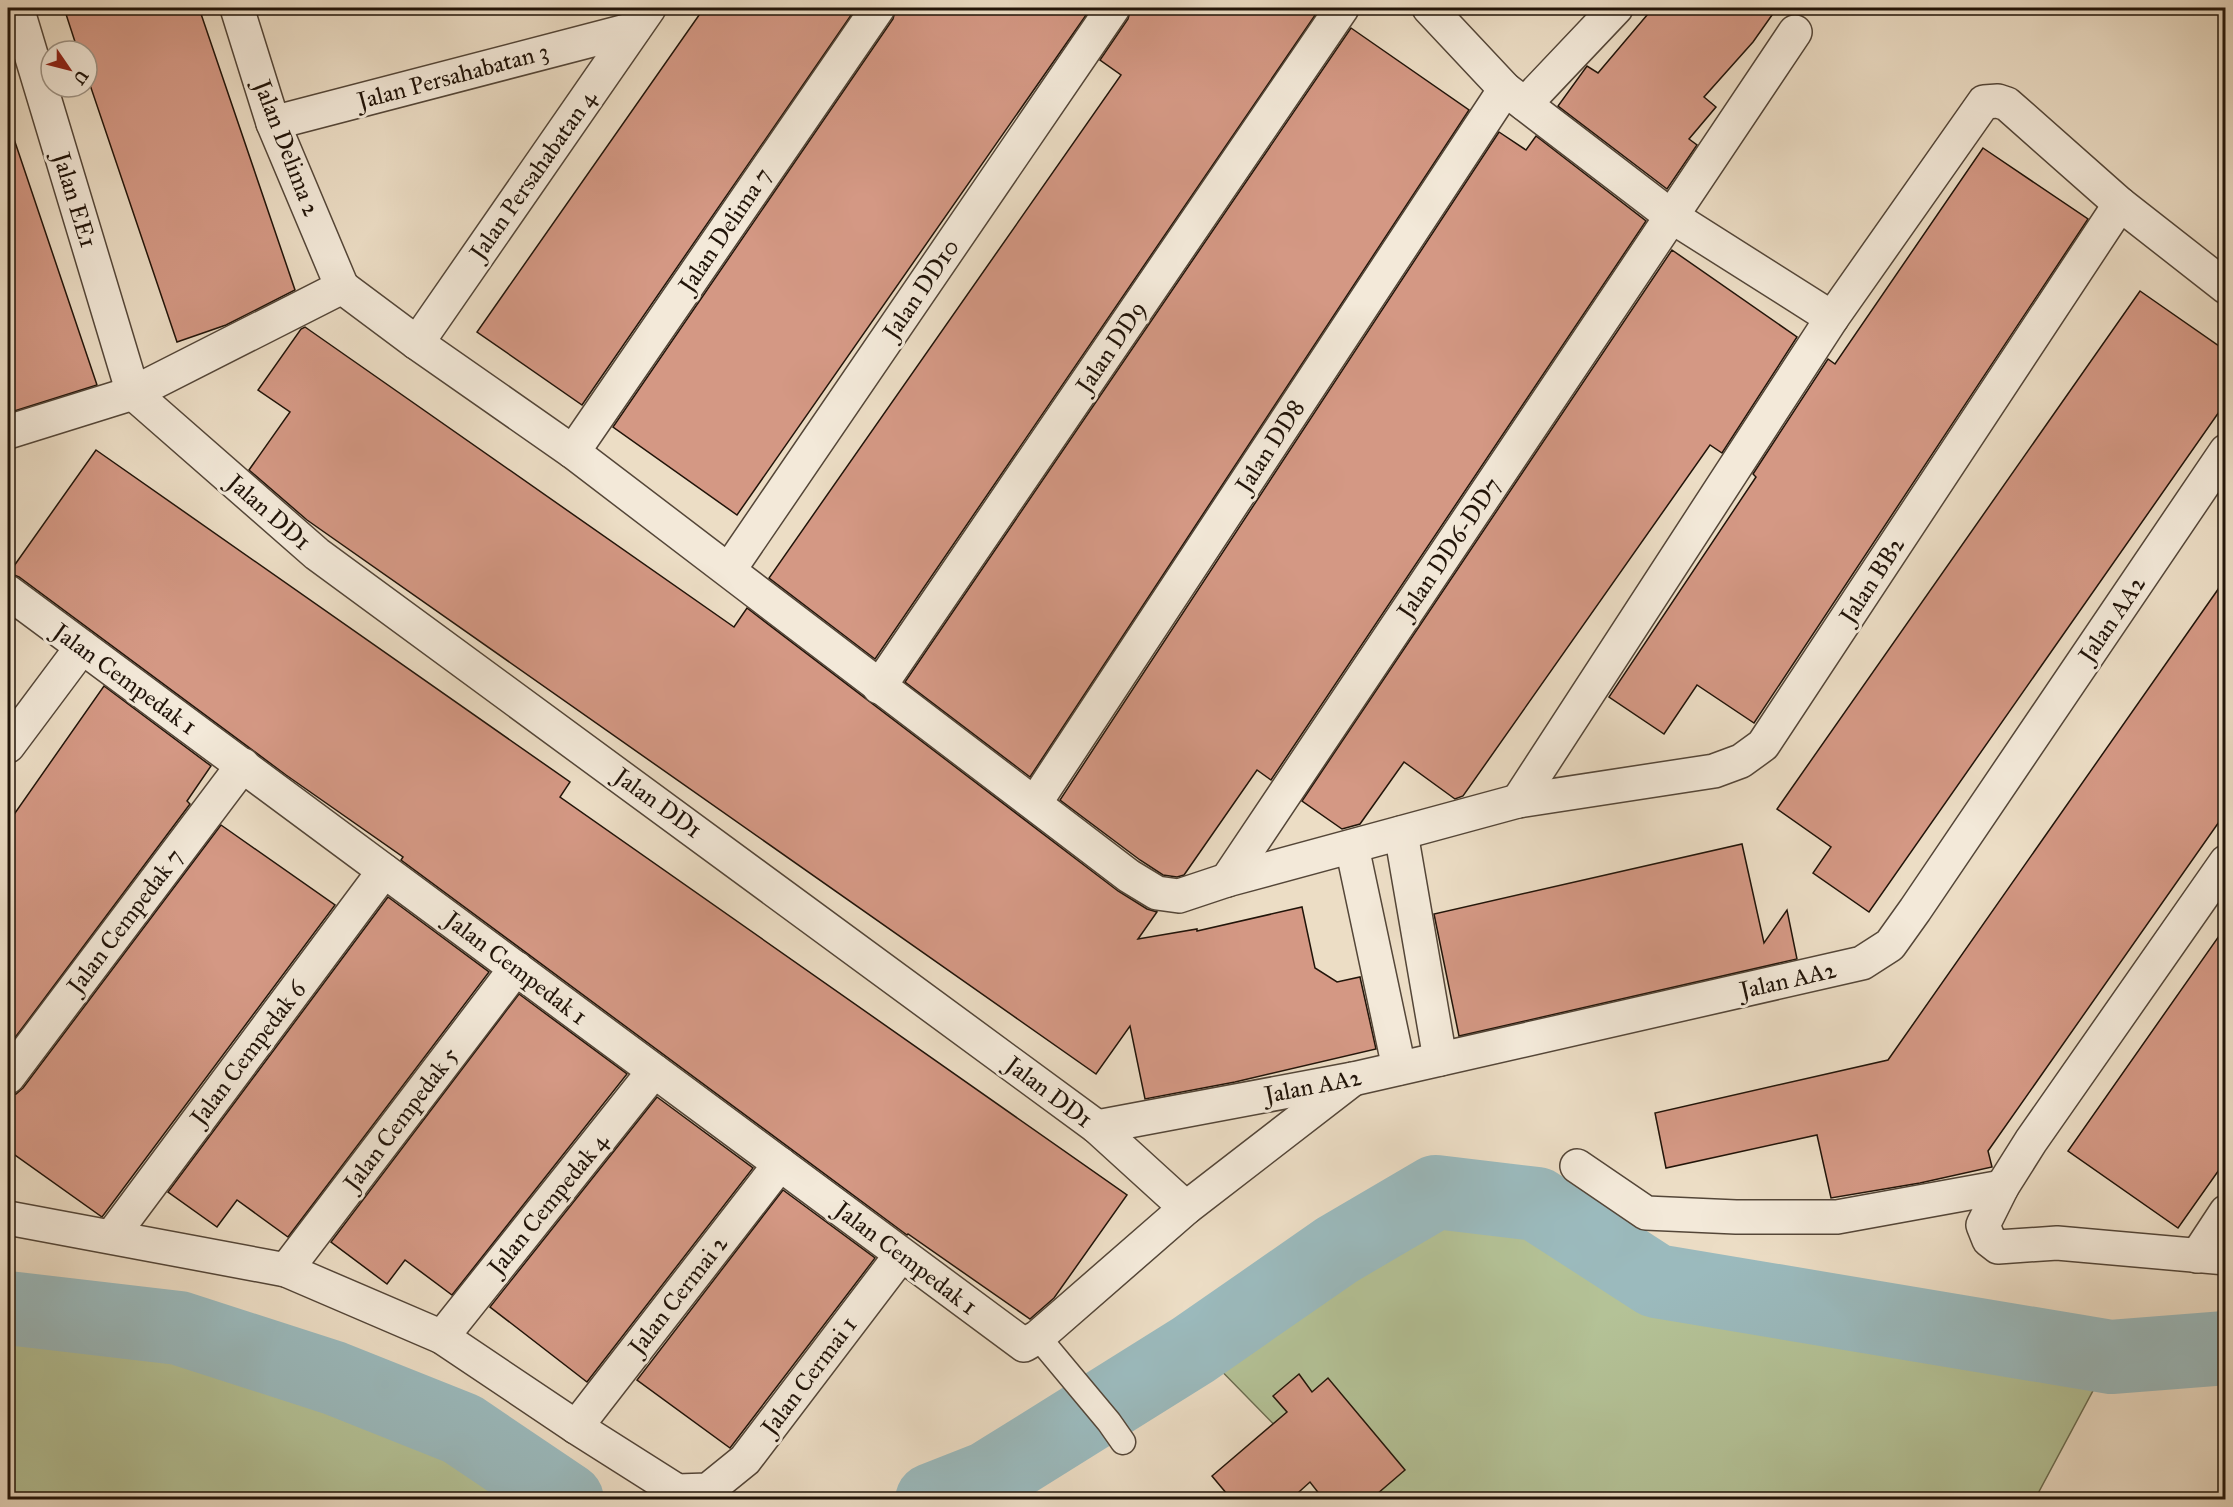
<svg xmlns="http://www.w3.org/2000/svg" width="2233" height="1507" font-family="'IM FELL Great Primer',serif">
<style>
.green{fill:#b4c297;stroke:#6a6b50;stroke-width:1.5}
.lines{fill:none;stroke-linecap:round;stroke-linejoin:round}
.river{stroke:#9bbabd;stroke-width:74}
.building{fill:#d49884;stroke:#211409;stroke-width:1.5}
.lane-casing{stroke:#544638;stroke-width:27}
.street-casing{stroke:#544638;stroke-width:36}
.lane{stroke:#f3e9d9;stroke-width:24}
.street{stroke:#f3e9d9;stroke-width:33}
.labels{text-anchor:middle;dominant-baseline:central;stroke-width:6;stroke-linejoin:round;paint-order:stroke}
.street-label{font-size:24px;fill:#211409;stroke:#f3e9d9}
</style>
<rect width="100%" height="100%" fill="#ecddc5"/>
<filter id="stains"><feTurbulence type="fractalNoise" baseFrequency=".00333" numOctaves="4"/><feColorMatrix values="0 0 0 0 .2 0 0 0 0 .09 0 0 0 0 .02 0 0 0 .5 -.17"/></filter>
<radialGradient id="worn" r=".72"><stop offset=".6" stop-color="#630" stop-opacity="0"/><stop offset="1" stop-color="#630" stop-opacity=".3"/></radialGradient>
<g class="green">
<path d="M1436,1192L1537,1204L1657,1281L2111,1357L2035,1499L1348,1500L1197,1346Z"/>
<path d="M8,1306L179,1328L317,1373L462,1429L567,1499H8Z"/>
</g>
<g class="lines">
<g class="river">
<path d="M8,1308L179,1328L334,1378L462,1429L567,1500"/>
<path d="M932,1500L988,1478L1193,1350L1337,1250L1436,1192L1537,1204L1656,1281L2111,1357L2226,1348"/>
</g>
</g>
<g class="building">
<path d="M64,8H199L295,290L226,325L177,342L87,76V51H78Z"/>
<path d="M704,8H856L582,405L477,332Z"/>
<path d="M896,8H1091L737,515L613,427L893,19Z"/>
<path d="M1131,8H1320L875,659L769,578L1121,75L1100,60L1128,19Z"/>
<path d="M1653,8H1777L1753,42L1704,97L1716,107L1689,139L1697,145L1667,189L1558,106L1587,66L1598,73Z"/>
<path d="M1351,28L1469,110L1030,777L905,682Z"/>
<path d="M1499,132L1526,150L1536,136L1646,221L1271,780L1257,770L1184,875L1177,877L1163,875L1140,860L1060,800Z"/>
<path d="M14,139L97,385L8,413V140Z"/>
<path d="M1983,148L2088,219L1754,723L1697,685L1664,734L1609,697L1756,477L1753,474L1828,359L1835,364Z"/>
<path d="M1672,250L1797,337L1722,453L1710,445L1463,796L1455,799L1404,762L1360,824L1342,829L1302,801Z"/>
<path d="M2140,291L2226,351V402L1869,912L1813,873L1831,847L1777,809Z"/>
<path d="M305,327L734,627L747,608L1118,891L1147,909L1157,912L1138,939L1197,929V931L1302,907L1315,968L1337,982L1360,977L1376,1049L1235,1082L1145,1099L1130,1026L1096,1074L307,520L249,470L290,412L258,390L301,329Z"/>
<path d="M96,450L570,782L560,797L1127,1195L1054,1298L1030,1319L908,1234L907,1235L401,860L403,857L286,775L19,577L9,573Z"/>
<path d="M2226,578V812L1988,1151L1992,1167L1920,1183L1831,1198L1817,1135L1666,1168L1655,1113L1888,1060Z"/>
<path d="M104,686L211,766L187,801L190,804L8,1047V823Z"/>
<path d="M221,825L335,905L102,1217L8,1150V1095L16,1094L23,1088Z"/>
<path d="M1742,844L1764,943L1787,910L1797,959L1459,1036L1434,914Z"/>
<path d="M388,897L489,972L288,1237L237,1200L217,1227L168,1192Z"/>
<path d="M2226,926V1160L2178,1228L2068,1151Z"/>
<path d="M519,994L627,1074L452,1295L405,1260L387,1284L331,1242Z"/>
<path d="M657,1097L753,1168L587,1382L490,1307Z"/>
<path d="M783,1190L875,1258L730,1448L637,1380Z"/>
<path d="M1299,1374L1312,1392L1328,1378L1405,1470L1370,1500H1324L1310,1482L1290,1500H1232L1212,1476L1287,1412L1273,1396Z"/>
</g>
<g class="lines">
<defs>
<path id="lane" d="M1038,1337L1109,1422L1123,1442"/>
<g id="street">
<path d="M17,8L133,393L317,554L1097,1127L1186,1208"/>
<path d="M237,8L273,123L342,287"/>
<path d="M1429,8L1505,89L1671,216L1832,318"/>
<path d="M1525,104L1616,8"/>
<path d="M273,123L634,29"/>
<path d="M417,343L649,8"/>
<path d="M8,432L133,393L342,287L417,343L573,452L1129,876L1157,893L1179,896L1227,880L1518,801L1714,771L1741,761L1763,745L2120,204"/>
<path d="M573,452L878,8"/>
<path d="M729,570L1113,8"/>
<path d="M8,592L1024,1345L1038,1337L1186,1208L1353,1079"/>
<path d="M879,687L1342,8"/>
<path d="M8,746L82,647"/>
<path d="M1518,801L1832,318L1984,102L1998,101L2007,104L2120,204L2226,287"/>
<path d="M1035,803L1505,89"/>
<path d="M1401,833L1440,1059"/>
<path d="M1352,847L1399,1068"/>
<path d="M2226,862L2031,1141L2002,1187L1983,1225L1989,1240L1998,1247L2057,1243L2226,1258"/>
<path d="M1227,880L1795,32"/>
<path d="M8,1077L243,765"/>
<path d="M1097,1127L1353,1079L1862,963L1890,945L1915,910L2226,451"/>
<path d="M1577,1166L1646,1213L1736,1217H1837L2002,1187"/>
<path d="M8,1218L286,1270L442,1337L576,1427L677,1491L708,1490L745,1460L901,1255"/>
<path d="M112,1236L384,871"/>
<path d="M2197,1256L2226,1212"/>
<path d="M286,1270L516,968"/>
<path d="M442,1337L654,1071"/>
<path d="M576,1427L780,1164"/>
</g>
</defs>
<use href="#lane" class="lane-casing"/>
<use href="#street" class="street-casing"/>
<use href="#lane" class="lane"/>
<use href="#street" class="street"/>
</g>
<g class="labels">
<g class="street-label">
<text transform="translate(453 76) rotate(-15)">Jalan Persahabatan 3</text>
<text transform="translate(287 148) rotate(69)">Jalan Delima 2</text>
<text transform="translate(533 175) rotate(-55)">Jalan Persahabatan 4</text>
<text transform="translate(75 200) rotate(73)">Jalan EE1</text>
<text transform="translate(725 230) rotate(-56)">Jalan Delima 7</text>
<text transform="translate(921 289) rotate(-56)">Jalan DD10</text>
<text transform="translate(1111 347) rotate(-56)">Jalan DD9</text>
<text transform="translate(1270 446) rotate(-57)">Jalan DD8</text>
<text transform="translate(269 512) rotate(41)">Jalan DD1</text>
<text transform="translate(1449 548) rotate(-56)">Jalan DD6-DD7</text>
<text transform="translate(1872 580) rotate(-57)">Jalan BB2</text>
<text transform="translate(2112 619) rotate(-56)">Jalan AA2</text>
<text transform="translate(125 679) rotate(36)">Jalan Cempedak 1</text>
<text transform="translate(658 803) rotate(36)">Jalan DD1</text>
<text transform="translate(125 921) rotate(-53)">Jalan Cempedak 7</text>
<text transform="translate(516 968) rotate(37)">Jalan Cempedak 1</text>
<text transform="translate(1788 980) rotate(-13)">Jalan AA2</text>
<text transform="translate(248 1053) rotate(-53)">Jalan Cempedak 6</text>
<text transform="translate(1313 1086) rotate(-11)">Jalan AA2</text>
<text transform="translate(1049 1092) rotate(37)">Jalan DD1</text>
<text transform="translate(401 1119) rotate(-53)">Jalan Cempedak 5</text>
<text transform="translate(548 1204) rotate(-51)">Jalan Cempedak 4</text>
<text transform="translate(906 1258) rotate(37)">Jalan Cempedak 1</text>
<text transform="translate(678 1295) rotate(-52)">Jalan Cermai 2</text>
<text transform="translate(809 1376) rotate(-53)">Jalan Cermai 1</text>
</g>
</g>
<rect width="2233" height="1507" fill="none" stroke="#ecddc5" stroke-width="30"/>
<rect x="9" y="9" width="2215" height="1489" fill="none" stroke="#211409" stroke-width="3"/>
<rect x="15" y="15" width="2203" height="1477" fill="none" stroke="#211409" stroke-width="1.5"/>
<g transform="translate(69 69) rotate(125)"><circle r="28" fill="#f3e9d9" stroke="#9f9486" stroke-width="1.5"/>
<path d="M0-4.5L10 22L0 15L-10 22Z" fill="#8f2418"/>
<text y="-9" font-size="16" font-weight="bold" text-anchor="middle" fill="#211409">U</text>
</g>
<rect width="100%" height="100%" filter="url(#stains)"/>
<rect width="100%" height="100%" fill="url(#worn)"/>
</svg>
